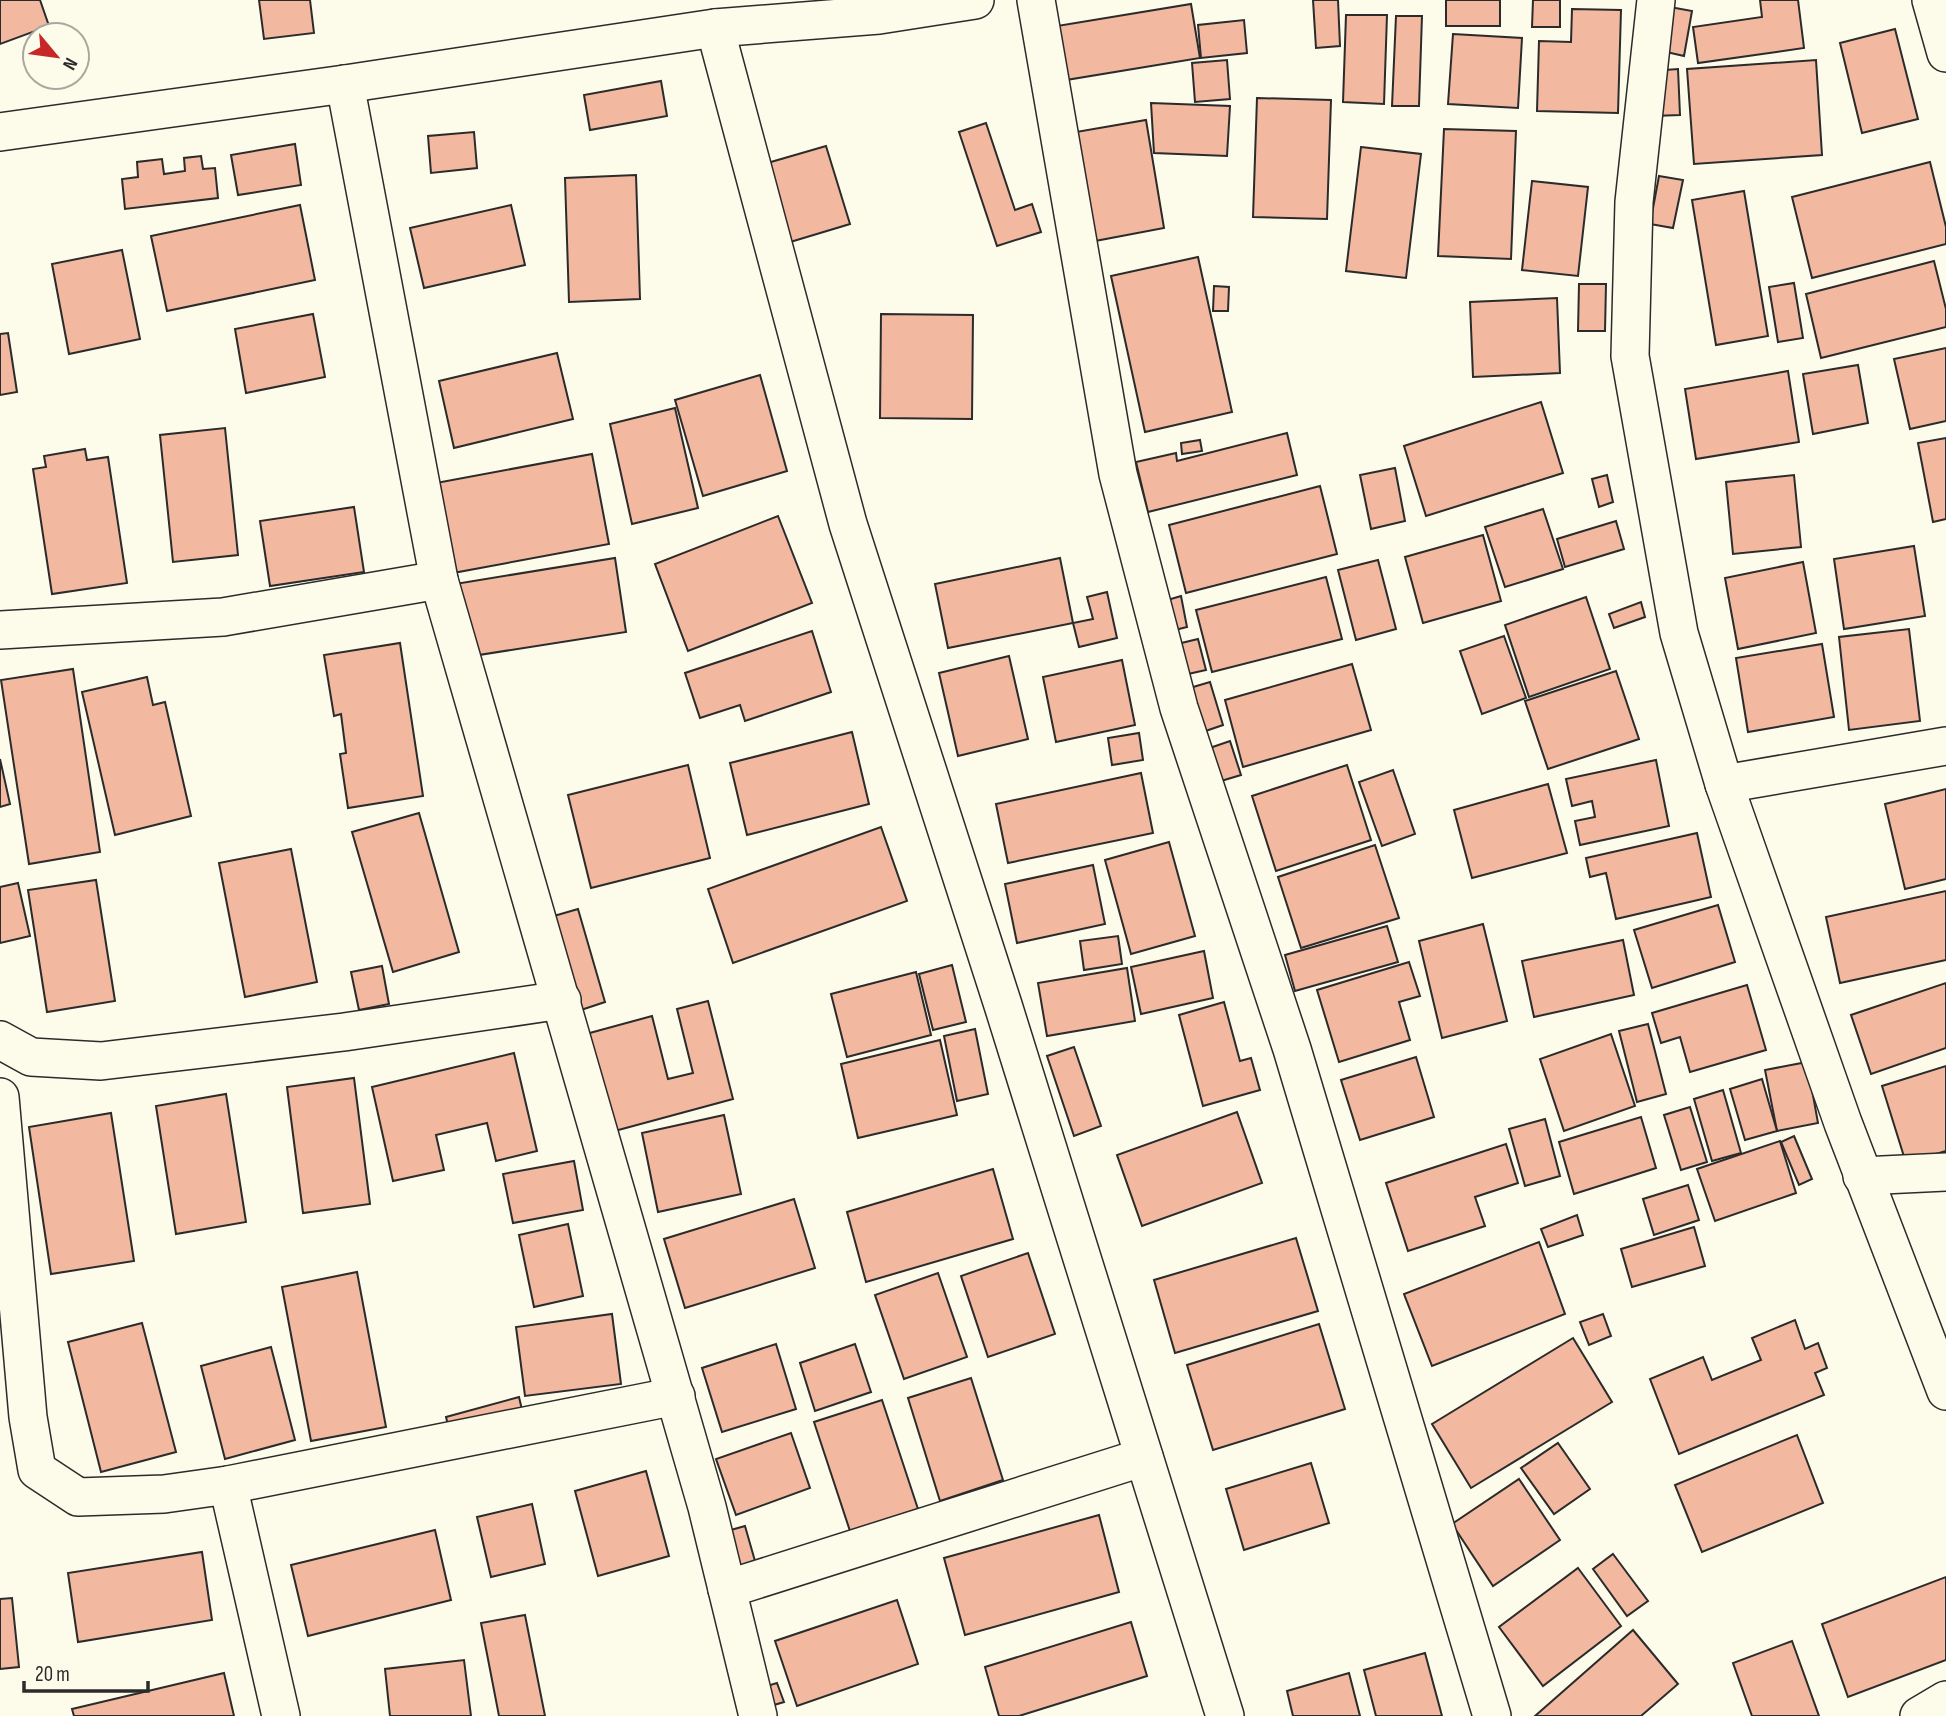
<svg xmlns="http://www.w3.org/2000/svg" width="1946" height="1716" font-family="'Sofia Sans Condensed',sans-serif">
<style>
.building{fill:#f2b8a0;stroke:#2b2b2b;stroke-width:2}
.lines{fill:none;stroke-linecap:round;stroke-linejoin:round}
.minor-casing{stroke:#2b2b2b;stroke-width:40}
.minor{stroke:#fdfbea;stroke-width:37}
</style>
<rect width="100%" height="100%" fill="#fdfbea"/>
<g class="building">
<path d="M0,0H40L49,26L0,44Z"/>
<path d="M259,0H310L314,33L264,39Z"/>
<path d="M1313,0H1338L1340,46L1316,48Z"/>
<rect x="1446" y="0" width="54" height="26"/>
<path d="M1533,0H1560V27H1532Z"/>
<path d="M1760,0H1798L1804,48L1698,63L1693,27L1762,17Z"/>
<path d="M1191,4L1200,58L1060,81L1051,27Z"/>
<path d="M1670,7L1692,11L1684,56L1662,51Z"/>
<path d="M1572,9L1621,10L1618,113L1537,111L1539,41L1571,42Z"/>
<path d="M1346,15H1387L1384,104L1343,102Z"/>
<path d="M1396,16H1422L1419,106H1392Z"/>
<path d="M1244,20L1247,53L1201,58L1198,25Z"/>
<path d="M1895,29L1918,119L1862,133L1840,43Z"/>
<path d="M1453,34L1522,38L1518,108L1448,104Z"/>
<path d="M1227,60L1230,99L1195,102L1192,63Z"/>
<path d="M1816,60L1822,155L1694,164L1687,69Z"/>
<path d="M1678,69L1680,115L1653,116L1651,71Z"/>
<path d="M661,81L667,116L590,130L584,95Z"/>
<path d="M1257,98L1331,100L1327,219L1253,217Z"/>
<path d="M1151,103L1230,106L1227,156L1154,153Z"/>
<path d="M1146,120L1164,228L1095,241L1076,132Z"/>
<path d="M986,123L1015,210L1032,204L1041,232L997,246L959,132Z"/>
<path d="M1444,129L1516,131L1511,259L1438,256Z"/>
<path d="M474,132L477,168L431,173L428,136Z"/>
<path d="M295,144L301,185L238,195L231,155Z"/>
<path d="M826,146L850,224L787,243L764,164Z"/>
<path d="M1361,147L1421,154L1406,278L1346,271Z"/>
<path d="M201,156L203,169L215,168L218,198L125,209L122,179L138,177L137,162L162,159L164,174L185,171L184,158Z"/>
<path d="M1930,162L1946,227V244L1812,278L1792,197Z"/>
<path d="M636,175L640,299L569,302L565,178Z"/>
<path d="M1659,176L1683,180L1673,228L1650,224Z"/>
<path d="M1532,181L1588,187L1578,276L1522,270Z"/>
<path d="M1744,191L1768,336L1716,345L1692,200Z"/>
<path d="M300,205L315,280L167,311L151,236Z"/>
<path d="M511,205L525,265L424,288L410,228Z"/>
<path d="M122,250L140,339L69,354L52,264Z"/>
<path d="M1198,257L1232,412L1145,432L1111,276Z"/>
<path d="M1934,261L1946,309V327L1821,358L1806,294Z"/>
<path d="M1794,283L1803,338L1778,342L1769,287Z"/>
<path d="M1579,284H1606L1605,331H1578Z"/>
<path d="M1214,286L1229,287L1228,311H1213Z"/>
<path d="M1557,298L1560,373L1473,377L1470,302Z"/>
<path d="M313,314L325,377L246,393L235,329Z"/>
<path d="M881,314L973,315L972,419L880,418Z"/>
<path d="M8,333L17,392L0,395V334Z"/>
<path d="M1946,348V421L1910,429L1894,359Z"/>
<path d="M557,353L573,419L454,448L439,381Z"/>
<path d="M1858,365L1868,423L1813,434L1803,374Z"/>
<path d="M1788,371L1799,442L1696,459L1685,389Z"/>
<path d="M760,375L787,471L703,496L675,400Z"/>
<path d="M1541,402L1563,473L1426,516L1404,446Z"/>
<path d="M675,408L698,508L632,524L610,424Z"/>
<path d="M225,428L238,555L173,562L160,435Z"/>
<path d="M1287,433L1297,475L1148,512L1136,462L1176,453L1177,461Z"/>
<path d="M1946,438V519L1933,522L1918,443Z"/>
<path d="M1200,440L1202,451L1182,454L1181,443Z"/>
<path d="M85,449L87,460L108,457L127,583L52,594L33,469L46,467L44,456Z"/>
<path d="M592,454L609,544L453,573L436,483Z"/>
<path d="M1395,468L1405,521L1371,529L1360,475Z"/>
<path d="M1607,475L1613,502L1599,507L1592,479Z"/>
<path d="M1794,475L1801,547L1733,554L1726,482Z"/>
<path d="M1320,486L1337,554L1186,593L1169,525Z"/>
<path d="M354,507L364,572L270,586L260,521Z"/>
<path d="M1543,509L1563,569L1505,587L1485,527Z"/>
<path d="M778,516L812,603L688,651L655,564Z"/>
<path d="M1616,521L1624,549L1565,567L1557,539Z"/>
<path d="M1483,535L1501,601L1423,623L1405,557Z"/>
<path d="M1914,546L1925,616L1844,629L1834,559Z"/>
<path d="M615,558L626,632L466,657L455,584Z"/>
<path d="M1060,558L1073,623L948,648L935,584Z"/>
<path d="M1378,560L1396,629L1356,640L1338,570Z"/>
<path d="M1803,562L1816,633L1738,649L1725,578Z"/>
<path d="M1326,577L1342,639L1212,672L1196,610Z"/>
<path d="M1107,592L1117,638L1079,647L1073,623L1093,619L1087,597Z"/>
<path d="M1181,596L1187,627L1171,631L1164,601Z"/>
<path d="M1586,597L1610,669L1529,697L1505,625Z"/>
<path d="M1641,602L1645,617L1614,628L1609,614Z"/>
<path d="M1909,629L1920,721L1849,730L1839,637Z"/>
<path d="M812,631L831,692L745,721L740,705L700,718L685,673Z"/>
<path d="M1504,636L1526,698L1482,714L1460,651Z"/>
<path d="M1198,639L1206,670L1179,676L1173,645Z"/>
<path d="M400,643L423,796L348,808L340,754L346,753L341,714L334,716L324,655Z"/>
<path d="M1822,644L1834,717L1748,732L1736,658Z"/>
<path d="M1009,656L1028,739L958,756L939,673Z"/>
<path d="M1122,660L1135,725L1056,742L1043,677Z"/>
<path d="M1352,664L1371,730L1243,767L1225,700Z"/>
<path d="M73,669L100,852L29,864L1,680Z"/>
<path d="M1616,671L1639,739L1548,769L1525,701Z"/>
<path d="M147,677L153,705L165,702L191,816L115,835L82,692Z"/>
<path d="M1210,682L1223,725L1197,734L1183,690Z"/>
<path d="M852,732L869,804L747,835L730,763Z"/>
<path d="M1139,733L1143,760L1112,765L1108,738Z"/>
<path d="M1230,741L1241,775L1211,784L1201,751Z"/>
<path d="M0,759L10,804L0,807Z"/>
<path d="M1656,760L1669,826L1580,845L1575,821L1595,817L1592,801L1572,806L1566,779Z"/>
<path d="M688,765L710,858L591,888L568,795Z"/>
<path d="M1347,765L1371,840L1276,871L1252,796Z"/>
<path d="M1393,770L1415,834L1382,846L1359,782Z"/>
<path d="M1141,773L1153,833L1008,863L996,804Z"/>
<path d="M1548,784L1567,853L1472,878L1454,810Z"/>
<path d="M1946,789V879L1905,889L1885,804Z"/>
<path d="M419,813L459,952L393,972L352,832Z"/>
<path d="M881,827L907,901L733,963L708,889Z"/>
<path d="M1697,833L1711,897L1616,919L1606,873L1590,877L1586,858Z"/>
<path d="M1169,842L1195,936L1131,954L1105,860Z"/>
<path d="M1375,845L1399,918L1301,948L1278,877Z"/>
<path d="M291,849L317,982L245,997L219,863Z"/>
<path d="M1093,865L1105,924L1017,943L1005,884Z"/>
<path d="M96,880L115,1001L47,1012L28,890Z"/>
<path d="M18,883L30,936L0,943V887Z"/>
<path d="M1946,891V960L1840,983L1826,917Z"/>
<path d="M1718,905L1735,962L1652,988L1634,930Z"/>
<path d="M578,909L605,1002L575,1012L547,918Z"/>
<path d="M1483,924L1507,1021L1442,1038L1419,941Z"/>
<path d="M1387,926L1398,962L1295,991L1285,955Z"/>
<path d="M1118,936L1122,964L1084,970L1080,941Z"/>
<path d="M1623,940L1634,995L1534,1017L1522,961Z"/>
<path d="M1204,951L1213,998L1141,1014L1131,967Z"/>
<path d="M1409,962L1420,996L1399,1002L1410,1040L1339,1062L1317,990Z"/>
<path d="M952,965L966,1022L933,1030L919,974Z"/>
<path d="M382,966L389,1004L359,1010L351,972Z"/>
<path d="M1127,968L1135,1021L1047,1036L1038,983Z"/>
<path d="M916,972L931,1035L847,1057L831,994Z"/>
<path d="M1946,983V1048L1871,1074L1851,1015Z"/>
<path d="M1747,985L1766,1050L1690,1072L1680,1037L1661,1043L1652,1013Z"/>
<path d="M708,1001L733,1099L611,1132L586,1034L652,1016L668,1079L693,1073L677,1009Z"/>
<path d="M1224,1002L1240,1061L1251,1058L1260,1090L1203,1106L1179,1015Z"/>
<path d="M1648,1024L1666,1094L1637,1102L1619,1031Z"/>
<path d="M975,1029L988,1094L957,1101L944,1036Z"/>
<path d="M1611,1034L1635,1106L1564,1131L1540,1059Z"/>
<path d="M940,1040L957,1115L858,1138L841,1064Z"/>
<path d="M1074,1047L1101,1126L1074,1136L1047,1056Z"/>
<path d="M514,1053L537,1151L496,1161L487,1123L436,1135L444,1170L393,1181L372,1087Z"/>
<path d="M1416,1057L1434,1117L1360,1140L1341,1080Z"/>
<path d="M1807,1062L1818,1123L1777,1131L1765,1070Z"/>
<path d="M1946,1066V1151L1906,1163L1882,1086Z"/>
<path d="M354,1078L370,1204L303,1213L287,1087Z"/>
<path d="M1762,1079L1777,1131L1745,1140L1730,1089Z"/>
<path d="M1723,1090L1741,1153L1712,1161L1694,1099Z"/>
<path d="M226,1094L246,1222L176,1234L156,1106Z"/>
<path d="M1690,1107L1707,1162L1681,1170L1664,1115Z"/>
<path d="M1237,1112L1262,1183L1142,1226L1117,1155Z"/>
<path d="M111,1113L134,1261L51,1274L29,1127Z"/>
<path d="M724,1115L741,1194L658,1212L642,1133Z"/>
<path d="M1641,1117L1656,1168L1574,1194L1559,1142Z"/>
<path d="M1545,1119L1560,1176L1525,1186L1509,1129Z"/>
<path d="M1794,1136L1812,1179L1799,1185L1781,1142Z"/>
<path d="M1780,1141L1796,1193L1715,1221L1697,1169Z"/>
<path d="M1506,1144L1518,1183L1475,1197L1485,1226L1408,1251L1386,1183Z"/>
<path d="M574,1161L583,1210L513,1223L503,1174Z"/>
<path d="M993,1169L1013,1239L866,1282L847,1212Z"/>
<path d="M1688,1185L1699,1220L1654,1235L1643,1199Z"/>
<path d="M794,1199L815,1268L685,1308L664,1239Z"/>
<path d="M1577,1215L1583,1235L1548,1247L1541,1229Z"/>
<path d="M568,1224L583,1296L534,1307L519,1235Z"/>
<path d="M1694,1227L1705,1266L1632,1287L1621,1249Z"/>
<path d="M1296,1238L1318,1311L1175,1353L1154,1280Z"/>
<path d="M1539,1242L1565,1314L1432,1366L1404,1294Z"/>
<path d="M1028,1253L1055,1334L988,1357L961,1276Z"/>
<path d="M357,1272L386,1427L311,1441L282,1287Z"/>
<path d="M938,1273L967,1357L904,1379L875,1295Z"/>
<path d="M612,1314L621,1384L525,1396L516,1327Z"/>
<path d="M1603,1314L1611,1336L1589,1345L1580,1322Z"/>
<path d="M1795,1320L1805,1349L1818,1343L1827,1368L1815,1373L1824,1395L1679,1454L1650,1379L1703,1357L1712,1380L1761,1360L1752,1338Z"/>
<path d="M142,1323L176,1452L101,1472L68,1342Z"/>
<path d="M1319,1324L1345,1409L1213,1450L1187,1365Z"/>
<path d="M1573,1338L1612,1402L1471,1488L1432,1424Z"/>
<path d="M776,1344L796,1409L722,1432L702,1368Z"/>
<path d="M855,1344L871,1392L815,1411L800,1363Z"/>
<path d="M271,1347L295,1440L225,1459L201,1366Z"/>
<path d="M971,1378L1003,1480L940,1501L908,1398Z"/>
<path d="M519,1397L523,1414L450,1433L446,1417Z"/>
<path d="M882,1400L918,1509L850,1531L814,1422Z"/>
<path d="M791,1433L810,1488L736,1515L716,1459Z"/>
<path d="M1797,1435L1823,1503L1702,1552L1675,1485Z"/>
<path d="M1558,1443L1590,1489L1554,1514L1521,1468Z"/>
<path d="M1311,1463L1329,1523L1244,1550L1226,1489Z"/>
<path d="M646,1471L669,1556L598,1576L575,1491Z"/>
<path d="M1519,1479L1560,1540L1493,1586L1452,1524Z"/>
<path d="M532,1504L545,1564L491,1577L477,1517Z"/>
<path d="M1099,1515L1119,1592L965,1635L944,1558Z"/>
<path d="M745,1526L755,1561L731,1569L720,1533Z"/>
<path d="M435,1530L451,1600L308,1636L291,1565Z"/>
<path d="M202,1552L212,1620L78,1642L68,1573Z"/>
<path d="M1613,1554L1648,1601L1627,1616L1593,1569Z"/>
<path d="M1578,1568L1621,1626L1543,1686L1499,1627Z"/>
<path d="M1946,1577V1660L1848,1697L1822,1624Z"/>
<path d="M12,1598L19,1667L0,1669V1599Z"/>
<path d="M897,1600L918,1664L797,1706L775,1641Z"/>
<path d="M525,1615L545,1716H499L481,1623Z"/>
<path d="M1131,1622L1147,1676L1019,1716H999L985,1667Z"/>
<path d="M1633,1630L1678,1684L1641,1716H1535Z"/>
<path d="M1792,1641L1819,1716H1752L1733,1663Z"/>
<path d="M1425,1653L1442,1716H1376L1364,1670Z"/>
<path d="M464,1660L471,1716H390L385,1669Z"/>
<path d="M224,1673L234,1716H74L72,1709Z"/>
<path d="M1349,1673L1360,1716H1293L1287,1691Z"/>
<path d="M777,1683L784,1702L764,1708L757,1689Z"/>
</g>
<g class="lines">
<defs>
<g id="minor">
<path d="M1036,0L1118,474L1179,708L1292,1049L1492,1716"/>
<path d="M1656,0L1634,202L1630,356L1679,633L1724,784L1843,1123L1946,1391"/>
<path d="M1931,0L1946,53"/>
<path d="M715,28L848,524L1003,1005L1225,1716"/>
<path d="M345,84L439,580L707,1507L758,1716"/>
<path d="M0,132L345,84L715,28L879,15L975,0"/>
<path d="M0,630L223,617L439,580"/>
<path d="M1724,784L1946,746"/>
<path d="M0,1040L31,1057L101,1061L344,1032L562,1000"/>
<path d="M0,1097L28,1417L37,1470L78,1497L164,1494L228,1485L281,1716"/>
<path d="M1862,1176L1946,1172"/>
<path d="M228,1485L676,1396"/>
<path d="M727,1589L1144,1457"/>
<path d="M1919,1716L1946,1700"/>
</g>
</defs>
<use href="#minor" class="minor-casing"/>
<use href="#minor" class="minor"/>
</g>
<g transform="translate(56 56) rotate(119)"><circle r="33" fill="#fdfbea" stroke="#a9a89e" stroke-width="2"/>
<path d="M0-5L12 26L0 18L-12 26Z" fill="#c62828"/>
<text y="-10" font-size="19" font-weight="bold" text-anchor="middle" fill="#2b2b2b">N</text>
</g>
<path d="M24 1681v10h124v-10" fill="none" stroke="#2b2b2b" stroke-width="3.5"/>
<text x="35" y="1681" font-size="21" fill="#2b2b2b" stroke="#fdfbea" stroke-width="5" paint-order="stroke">20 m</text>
</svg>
